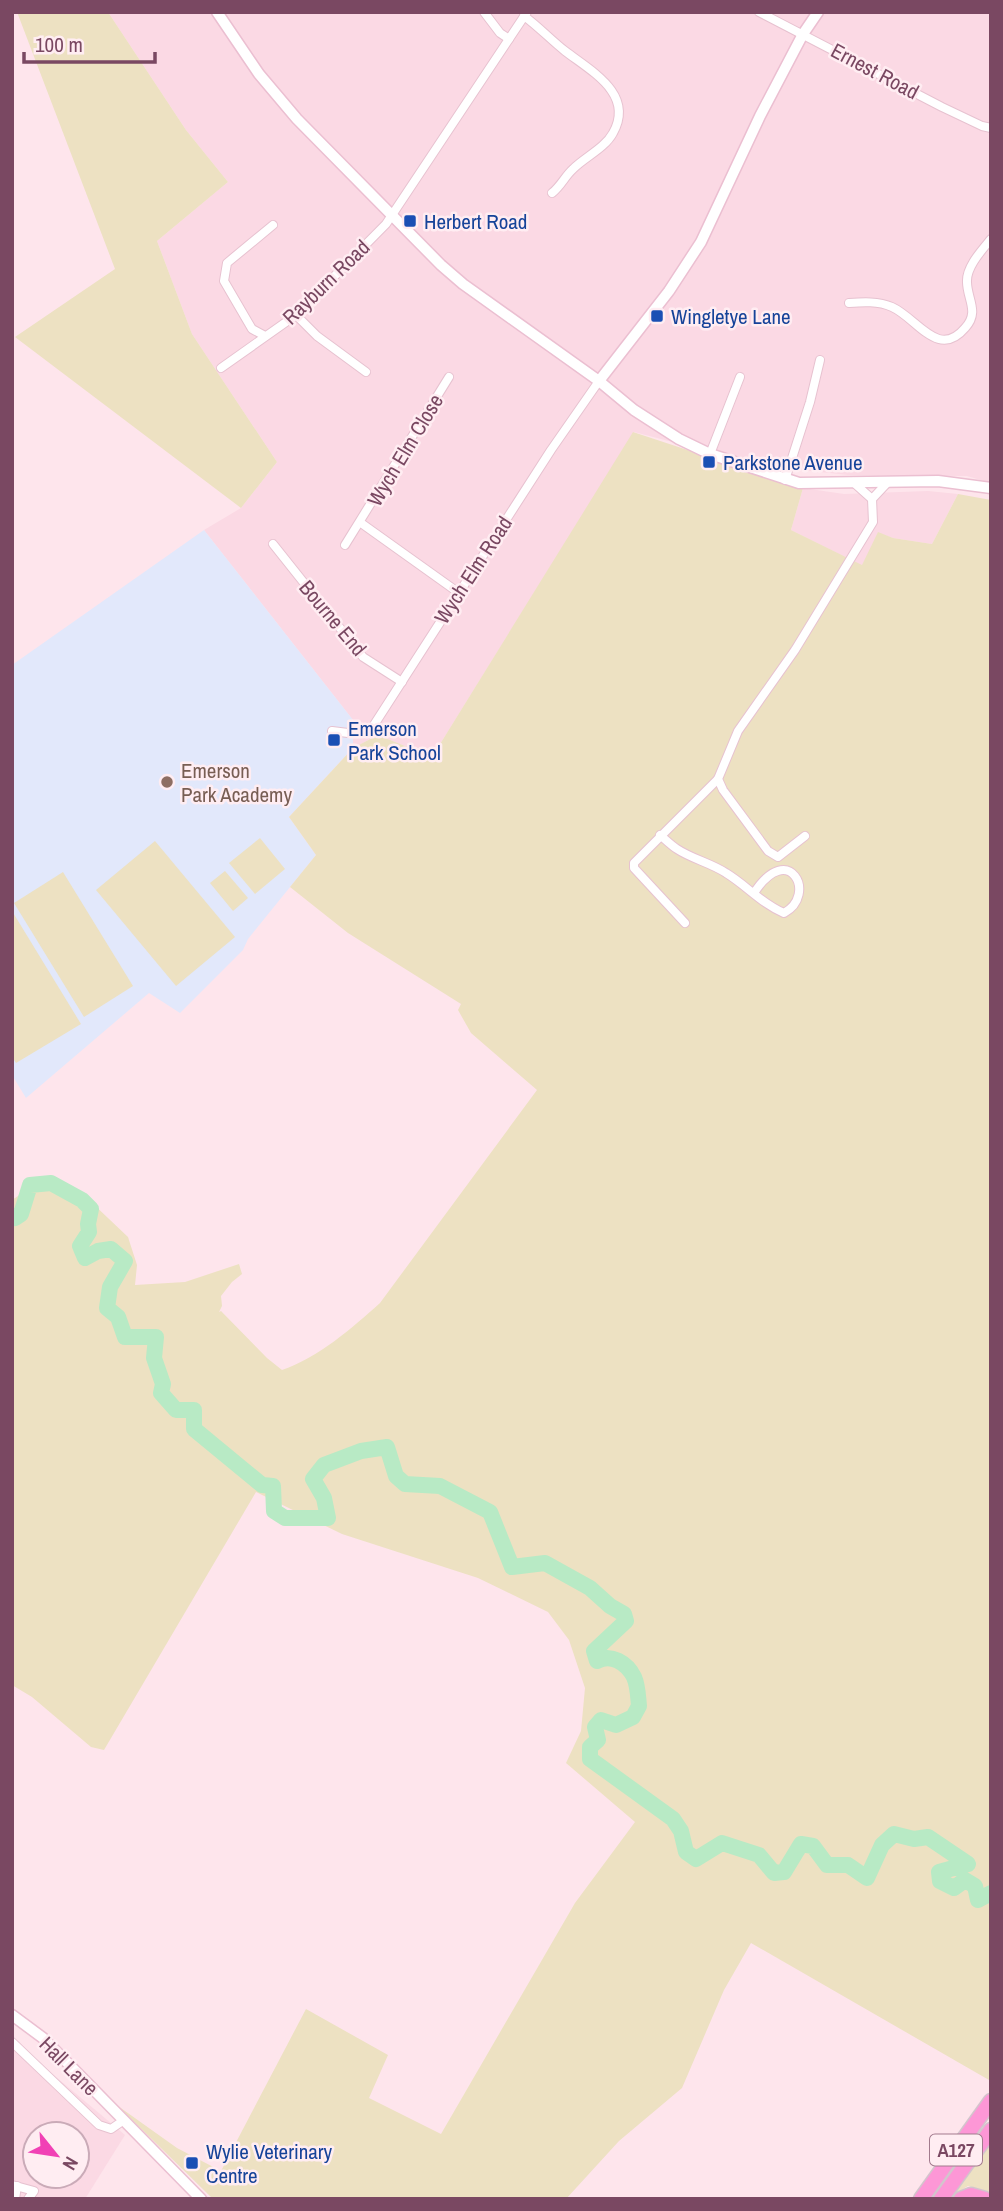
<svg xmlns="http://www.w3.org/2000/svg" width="1003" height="2211" font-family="'Archivo Narrow',sans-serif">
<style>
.residential{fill:#fbd9e4;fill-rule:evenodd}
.education{fill:#e2e8fb}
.green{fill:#ede1c2}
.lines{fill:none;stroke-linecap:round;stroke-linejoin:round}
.river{stroke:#b8eac5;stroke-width:16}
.street-casing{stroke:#e7c2d0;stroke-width:10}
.secondary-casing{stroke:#ebbfd1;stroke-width:13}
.highway-casing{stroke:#d4c4cd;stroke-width:17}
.street{stroke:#fff;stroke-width:8}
.secondary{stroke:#fff;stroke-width:10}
.highway{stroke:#fd97d6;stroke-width:14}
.transit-dot{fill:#1a4fb4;stroke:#ffedf2;stroke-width:2.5}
.education-dot{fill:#8d6e63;stroke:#ffedf2;stroke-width:2.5}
.labels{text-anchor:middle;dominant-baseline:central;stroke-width:5;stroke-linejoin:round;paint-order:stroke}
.shield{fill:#ffedf2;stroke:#a27a8d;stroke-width:2}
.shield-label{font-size:19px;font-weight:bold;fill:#7a4862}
.street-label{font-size:21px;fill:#7a4862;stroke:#ffedf2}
.transit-label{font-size:21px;fill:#164399;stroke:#ffedf2;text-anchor:start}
.education-label{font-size:21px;fill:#785e54;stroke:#ffedf2;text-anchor:start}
</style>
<rect width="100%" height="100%" fill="#fee5ec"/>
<g class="residential">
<path d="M108,12H991V483L967,476L848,475L765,466L634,432L432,757L378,735L353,748V720L204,530L241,508L277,462L192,334L157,241L228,182L186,130Z"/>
<path d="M803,488L844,494L928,491L958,494L932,544L893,538L878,533L863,566L791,530Z"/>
<path d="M12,2040L125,2135L85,2199H12ZM35,2134H77V2176H35Z"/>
</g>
<path class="education" d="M204,530L353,720V748L289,817L316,855L248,939L243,950L180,1013L149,993L26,1098L12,1075V665Z"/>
<g class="green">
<path d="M17,12H108L186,130L228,182L157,241L192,334L277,462L241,508L15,337L115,269Z"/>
<path d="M633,432L803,488L791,530L862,565L878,532L893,538L932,544L958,494L991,500V2077L989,2080L751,1943L724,1990L682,2088L619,2141L566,2199H213L118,2106L177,2148L221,2171L306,2009L388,2055L369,2098L441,2134L575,1903L635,1822L566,1763L581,1731L585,1688L569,1640L548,1612L478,1578L342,1534L256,1492L104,1750L91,1747L32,1697L12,1685V1200L30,1188L60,1187L88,1199L128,1237L137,1265L135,1285L185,1282L239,1264L242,1274L232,1282L221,1296L222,1306L219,1312L221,1311L267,1358L282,1370C319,1357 351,1329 380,1303L537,1090L471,1033L458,1010L461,1004L348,933L290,887L316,855L289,817L353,748L378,735L432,757Z"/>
<path d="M260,838L285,869L255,894L229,863Z"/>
<path d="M155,841L235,937L176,986L96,890Z"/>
<path d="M225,871L248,898L233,911L210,883Z"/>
<path d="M63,872L133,986L84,1017L14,903Z"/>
<path d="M12,911L81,1024L16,1063L12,1057Z"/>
<path d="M991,2140V2192L968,2186L948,2198Z"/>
</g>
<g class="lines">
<path class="river" d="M12,1216L15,1218L21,1214L30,1185L51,1183L82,1200L91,1209L88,1224L89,1232L80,1246L85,1258L98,1251L111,1249L125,1261L110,1287L107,1308L118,1317L125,1337H156L154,1358L163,1384L161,1393L176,1410H194V1429L262,1485L273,1486L274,1511L285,1518H328L324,1498L313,1479L324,1465L361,1451L387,1447L396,1476L405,1484L440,1486L490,1512L512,1567L545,1563L590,1588L610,1606L624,1614L626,1621L594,1651L597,1661C611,1653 627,1663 634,1677C638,1686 638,1696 639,1706L633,1717L616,1725L601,1720L595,1727L598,1740L590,1747V1759L673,1819L681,1831L686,1852L696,1859L722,1843L759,1855L774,1873L784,1872L801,1844L813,1846L827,1865H848L867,1878L882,1845L894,1834L914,1839L928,1837L968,1864L939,1872L940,1881L954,1888L965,1880L975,1886L978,1900L991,1893"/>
<defs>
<g id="street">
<path d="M484,12L500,33L509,39"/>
<path d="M759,12L942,107L982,126L991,128"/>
<path d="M524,16C539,27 551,40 565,51C591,71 635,94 613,133C605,148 585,157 573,169C565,176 561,186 552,193"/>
<path d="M849,303C863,302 878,301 892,307C917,318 938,360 965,328C980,312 967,299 967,282C966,267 982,250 991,239"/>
<path d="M296,315L317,336L366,372"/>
<path d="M265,336L252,329L224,281L227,263L273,225"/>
<path d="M221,368L296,315L386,224L527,12"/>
<path d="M710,454L740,377"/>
<path d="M785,480L810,402L820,360"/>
<path d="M872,499L888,482"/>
<path d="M361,523L459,593"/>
<path d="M273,544L363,657L402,682"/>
<path d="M345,545L449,377"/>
<path d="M332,731L348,733L372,728L551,450L599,381"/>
<path d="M660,835C665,839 671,845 677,849C692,859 711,863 726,873C746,885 762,904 784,913C818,895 789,839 754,893"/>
<path d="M805,836L778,857L768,851L723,790L718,779L738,731L795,650L873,522L872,499L853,482"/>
<path d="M685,923L634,868V863L718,779"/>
<path d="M12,2042L99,2125L111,2129L124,2120"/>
<path d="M12,2185L34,2191L28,2199"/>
<path d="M15,2199L17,2186"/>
</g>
<g id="secondary">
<path d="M217,12L259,74L297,119L441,265L463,284L599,381L634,410L679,439L710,454L799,483L938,481L991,488"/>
<path d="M599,381L669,291L701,242L760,116L803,34L818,12"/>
<path d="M12,2015L43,2038L201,2199"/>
</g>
<g id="highway">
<path d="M921,2199L991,2101"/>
<path d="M941,2199L991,2130"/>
<path d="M961,2199L971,2195L985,2199"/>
</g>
</defs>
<use href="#street" class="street-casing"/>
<use href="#secondary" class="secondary-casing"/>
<use href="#highway" class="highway-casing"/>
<use href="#street" class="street"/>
<use href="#secondary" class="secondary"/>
<use href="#highway" class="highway"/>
</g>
<g class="transit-dot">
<rect x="403" y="214" width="14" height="14" rx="3.5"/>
<rect x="650" y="309" width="14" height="14" rx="3.5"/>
<rect x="702" y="455" width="14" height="14" rx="3.5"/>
<rect x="327" y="733" width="14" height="14" rx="3.5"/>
<rect x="185" y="2156" width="14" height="14" rx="3.5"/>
</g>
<circle class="education-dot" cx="167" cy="782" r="7"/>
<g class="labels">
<rect class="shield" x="930" y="2134.5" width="52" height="31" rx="5"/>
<g class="shield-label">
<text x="956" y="2150">A127</text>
</g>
<g class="street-label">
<text transform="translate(875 71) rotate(28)">Ernest Road</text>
<text transform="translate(326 282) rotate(-44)">Rayburn Road</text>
<text transform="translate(405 450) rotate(-59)">Wych Elm Close</text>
<text transform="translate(473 570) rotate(-57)">Wych Elm Road</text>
<text transform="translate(333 618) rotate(50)">Bourne End</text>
<text transform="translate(69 2066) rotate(45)">Hall Lane</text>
</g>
<g class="transit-label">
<text x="424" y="221">Herbert Road</text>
<text x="671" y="316">Wingletye Lane</text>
<text x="723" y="462">Parkstone Avenue</text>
<text x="348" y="728">Emerson<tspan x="348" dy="24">Park School</tspan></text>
<text x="206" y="2151">Wylie Veterinary<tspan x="206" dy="24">Centre</tspan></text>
</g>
<g class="education-label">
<text x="181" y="770">Emerson<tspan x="181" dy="24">Park Academy</tspan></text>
</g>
</g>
<rect width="1003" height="2211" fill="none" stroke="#7a4862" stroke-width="28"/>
<g transform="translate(56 2155) rotate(120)"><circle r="33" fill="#ffedf2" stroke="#caabb8" stroke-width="2"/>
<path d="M0-5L12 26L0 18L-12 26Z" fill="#f141b5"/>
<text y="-10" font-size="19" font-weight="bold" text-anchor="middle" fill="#7a4862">N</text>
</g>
<path d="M24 52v10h131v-10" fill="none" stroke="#7a4862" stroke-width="3.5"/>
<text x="35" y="52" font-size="21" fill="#7a4862" stroke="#ffedf2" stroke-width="5" paint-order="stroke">100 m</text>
</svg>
